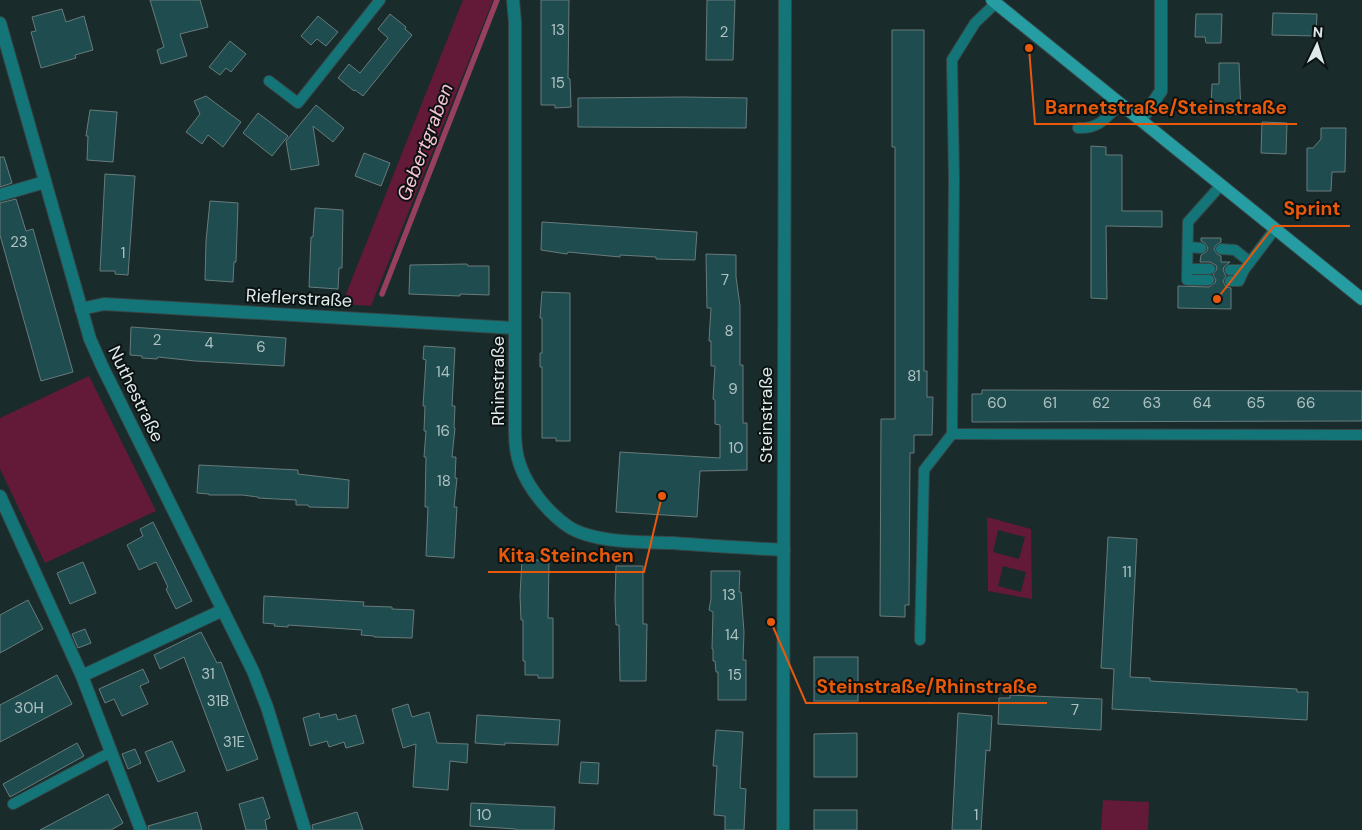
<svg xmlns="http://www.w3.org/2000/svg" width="1362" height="830" font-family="'DM Sans',sans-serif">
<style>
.green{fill:#631938;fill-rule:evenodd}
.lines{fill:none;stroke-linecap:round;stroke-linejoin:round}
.stream{stroke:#973f5f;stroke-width:5.5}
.building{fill:#1f4c4e;stroke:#687b7c}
.lane-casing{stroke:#364647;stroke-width:12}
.street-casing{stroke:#364647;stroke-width:14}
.secondary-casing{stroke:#364647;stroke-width:14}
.lane{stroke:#147579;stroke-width:10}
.street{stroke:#147579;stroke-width:12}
.secondary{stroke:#269da2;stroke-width:12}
.labels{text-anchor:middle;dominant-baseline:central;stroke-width:4;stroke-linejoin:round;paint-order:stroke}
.number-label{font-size:15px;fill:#afc2c3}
.street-label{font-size:18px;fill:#dfe9ea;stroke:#0b1212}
.water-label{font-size:19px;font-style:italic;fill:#f9c6d5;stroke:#0b1212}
.leader{fill:none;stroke:#e8590c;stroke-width:2}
.callout-dot{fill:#e8590c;stroke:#0b1212;stroke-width:2}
.callout-label{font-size:19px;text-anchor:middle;font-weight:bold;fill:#e8590c;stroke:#0b1212;stroke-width:4;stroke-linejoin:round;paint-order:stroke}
</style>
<rect width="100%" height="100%" fill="#1a2b2c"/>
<g class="green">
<path d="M463,0H493L371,306L342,304Z"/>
<path d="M89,376L156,511L45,563L0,469V418Z"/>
<path d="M987,517L1031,529L1032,599L988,591ZM998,530L1025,537L1019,559L993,552ZM1003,566L1026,572L1021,592L998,586Z"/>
<path d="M1103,800L1149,802L1148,830H1101Z"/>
</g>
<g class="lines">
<path class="stream" d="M382,294L497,0"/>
</g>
<g class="building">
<path d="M150,0H200L208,27L180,34L187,56L161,64L157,50L164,47Z"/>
<path d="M541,0H569L568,78L570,79L571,107L555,108V105H541Z"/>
<path d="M707,0H735L733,60H706Z"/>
<path d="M62,9L66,22L84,16L93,50L75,55L76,58L41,68L31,32L36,31L32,17Z"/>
<path d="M1273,13L1317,14L1316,36L1272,35Z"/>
<path d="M390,14L406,27L405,29L412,35L363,96L355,90L354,91L338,78L349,64L360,73L388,38L378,29Z"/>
<path d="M1196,14H1222L1221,43H1206L1205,37H1195Z"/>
<path d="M318,16L338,32L326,46L317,39L311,45L301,36Z"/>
<path d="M892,30H924V371H927V397H933L932,435H914V453H910L909,605H905V617L880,616L881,419H895V147H892Z"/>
<path d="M230,41L246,54L231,72L226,68L220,75L209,67Z"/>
<path d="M1219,63H1239L1241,114H1226V109H1211L1212,84H1219Z"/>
<path d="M206,96L241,122L223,147L208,135L202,144L186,132L200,114L194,101Z"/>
<path d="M684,97L747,98L746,128L578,127V98Z"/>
<path d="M316,105L344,128L333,142L313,126L319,165L291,170L286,141Z"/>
<path d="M90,110L117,112L113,162L87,160L88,136H86Z"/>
<path d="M258,113L288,136L272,156L243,133Z"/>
<path d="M1262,122L1287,123L1286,154L1261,153Z"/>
<path d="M1321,128H1346L1345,172H1332L1331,191H1307V148H1313L1321,139Z"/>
<path d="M1091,146L1106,147V155H1122V211H1162V227L1106,226L1107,299L1091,298Z"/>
<path d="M364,153L390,163L381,186L355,176Z"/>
<path d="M0,157H4L12,183L0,187Z"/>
<path d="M105,174L135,176L128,275L115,274V271H100Z"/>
<path d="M16,199L26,231L33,229L73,372L41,381L0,235V203Z"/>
<path d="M210,201L238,203L236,262H234L233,282L205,280L206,241Z"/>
<path d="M315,208L343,210L342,268H339L338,289L309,287L311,237H313Z"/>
<path d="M542,222L697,232L695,260L656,259V257L620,255V257L568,252L567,254L541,250Z"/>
<path d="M1201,238H1221V242L1216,245L1214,249L1217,254L1221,256V262H1230L1224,267L1223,270L1226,276L1223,281L1226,287L1231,288V309L1178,308V286L1209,287L1215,283L1216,280L1213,275L1217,269L1216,265L1210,262H1200L1201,255L1206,252L1208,248L1205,243L1201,241Z"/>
<path d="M706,254L736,255V277L740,306V365H743V423H747V470L700,471L697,517L616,512L620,452L720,458V425L715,424V400L713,399L715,366H711V341H709L711,308H707Z"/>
<path d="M467,264L468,266H489V295L460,294V296L409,294L410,265Z"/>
<path d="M542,292L570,293V441H556V438H542V367H540V353H542V318H540Z"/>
<path d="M131,327L286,338L284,366L195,361L158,357L157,359L142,358V356L130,355Z"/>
<path d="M424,346L455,348L452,406H455L454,428H455L452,457H456L455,478H457L454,507H457L454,558L426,556L428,507H425L426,457H424L426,431H424L425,406H423L426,360L423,359Z"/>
<path d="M982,390L1362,391V421L972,422V394H982Z"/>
<path d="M199,465L298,470V474L349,480L348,508L309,507L308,505H296V500L258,498V497L242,495H209V494L197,493Z"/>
<path d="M153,522L192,601L176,609L166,589L168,587L156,562L139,570L127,545L143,536L140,529Z"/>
<path d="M1108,537L1137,539L1130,677L1150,678V681L1297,689V692H1308L1307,720L1112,709L1114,669L1101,668Z"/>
<path d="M522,560H549L548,618H553V678H538V675H525V661H523V620H521L520,595Z"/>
<path d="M83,562L96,593L70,604L57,573Z"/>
<path d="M616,566H643V624H647L646,681H620L619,625H616L615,600Z"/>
<path d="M711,571H740L739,592H741L744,632L743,660H746V700H718V672H716L715,661H713V649H712L713,612L709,610L711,599Z"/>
<path d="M264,596L364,602L363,606L392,607V609L414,610L412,638L374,637V636L361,635L362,630L288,625V627L274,626L275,624L263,623Z"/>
<path d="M28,600L43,629L0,653V615Z"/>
<path d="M85,629L91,643L78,648L72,634Z"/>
<path d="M201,632L217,663L221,662L258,759L227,771L184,657L160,669L154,655Z"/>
<rect x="814" y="657" width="44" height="44"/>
<path d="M143,669L149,682L140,686L148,704L122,716L114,699L105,703L99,689Z"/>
<path d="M57,675L72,704L0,742V705Z"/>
<path d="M1010,695L1102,699L1101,730L998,724L999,698H1010Z"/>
<path d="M408,704L412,717L429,712L437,743L468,744L467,763L450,761L448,790L413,787L416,744L403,748L392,709Z"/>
<path d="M319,713L320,718L336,714L338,720L356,715L364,743L346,748L344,742L329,747L327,741L310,746L303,718Z"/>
<path d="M958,713L992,716L990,751L986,750L981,830H952Z"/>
<path d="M477,715L560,720L558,745L505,743V745L475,743Z"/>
<path d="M716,730L743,732L740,788L746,789L744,830H725V816L714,815L717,766H713Z"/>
<path d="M857,733V777H814V734Z"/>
<path d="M172,741L185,771L158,782L145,752Z"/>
<path d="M77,743L84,756L10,797L3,784Z"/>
<path d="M135,749L141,763L128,769L122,754Z"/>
<path d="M581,762L599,763L598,784L579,783Z"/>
<path d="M108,794L123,823L111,830H40Z"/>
<path d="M263,797L270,818L265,820L267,830H246L239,804Z"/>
<path d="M471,803L555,807L554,830H516V829L470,826Z"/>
<rect x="814" y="810" width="43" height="20"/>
<path d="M197,812L202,830H149L148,826Z"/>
<path d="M357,812L363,830H313L312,825Z"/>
</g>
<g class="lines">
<defs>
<g id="lane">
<path d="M269,81L298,103L380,0"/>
<path d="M1078,128C1099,129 1106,118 1120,104"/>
<path d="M1188,247L1201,248"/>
<path d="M1221,249L1235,250L1250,262"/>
<path d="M1188,269H1210"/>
<path d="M1244,270L1275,229"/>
<path d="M1209,280H1187L1188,222L1221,185"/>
<path d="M1230,281H1239L1244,270H1230"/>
<path d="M952,434L1362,435"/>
<path d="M920,640L924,470L952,434L954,179L952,60L975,23L996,3"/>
<path d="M13,804L111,752"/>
</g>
<g id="street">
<path d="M513,0L515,22V431C515,442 516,454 520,465C528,488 548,513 569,527C594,543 643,542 673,543C710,546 747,548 784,550"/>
<path d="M0,23L90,339L102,366L253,671L267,707L305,830"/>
<path d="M1141,120L1161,91V0"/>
<path d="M0,195L45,182"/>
<path d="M81,309L104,304L515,328"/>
<path d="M0,496L82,676L141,830"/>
<path d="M82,676L223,610"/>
<path d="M783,830L785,0"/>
</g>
<path id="secondary" d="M992,0L1362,299"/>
</defs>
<use href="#lane" class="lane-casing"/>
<use href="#street" class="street-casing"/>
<use href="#secondary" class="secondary-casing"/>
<use href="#lane" class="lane"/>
<use href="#street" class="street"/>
<use href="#secondary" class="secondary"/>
</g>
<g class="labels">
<g class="number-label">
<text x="558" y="30">13</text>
<text x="724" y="32">2</text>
<text x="558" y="83">15</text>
<text x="19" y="242">23</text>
<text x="123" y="253">1</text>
<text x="725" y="280">7</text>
<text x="729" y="331">8</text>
<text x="157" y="340">2</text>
<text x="209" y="343">4</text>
<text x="261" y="347">6</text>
<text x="443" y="372">14</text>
<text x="914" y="376">81</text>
<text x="733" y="389">9</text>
<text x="997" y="403">60</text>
<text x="1050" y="403">61</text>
<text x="1101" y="403">62</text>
<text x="1152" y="403">63</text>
<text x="1202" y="403">64</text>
<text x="1256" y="403">65</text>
<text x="1306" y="403">66</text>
<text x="443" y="431">16</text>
<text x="736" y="448">10</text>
<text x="444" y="481">18</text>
<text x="1127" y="572">11</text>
<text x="729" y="595">13</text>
<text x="732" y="635">14</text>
<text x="208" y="674">31</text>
<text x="735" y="675">15</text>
<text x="218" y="701">31B</text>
<text x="29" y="708">30H</text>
<text x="1075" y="710">7</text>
<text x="234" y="742">31E</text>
<text x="484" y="815">10</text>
<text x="976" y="815">1</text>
</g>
<g class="street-label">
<text transform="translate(299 298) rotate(3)">Rieflerstraße</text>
<text transform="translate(498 381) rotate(-90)">Rhinstraße</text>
<text transform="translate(136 394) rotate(64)">Nuthestraße</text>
<text transform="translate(766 415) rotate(-90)">Steinstraße</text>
</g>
<g class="water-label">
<text transform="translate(425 142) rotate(-69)">Gebertgraben</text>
</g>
</g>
<path class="leader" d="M1029 48L1035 124H1297M1217 299L1274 226H1350M662 496L644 572H488M771 622L806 703H1047"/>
<g class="callout-dot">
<circle cx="1029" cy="48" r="5"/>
<circle cx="1217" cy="299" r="5"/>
<circle cx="662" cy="496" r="5"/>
<circle cx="771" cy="622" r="5"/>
</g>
<g class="callout-label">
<text x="1166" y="114">Barnetstraße/Steinstraße</text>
<text x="1312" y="215">Sprint</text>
<text x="566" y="562">Kita Steinchen</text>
<text x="927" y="693">Steinstraße/Rhinstraße</text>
</g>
<g transform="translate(1317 45) rotate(4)" stroke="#0b1212" stroke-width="4" paint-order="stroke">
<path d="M0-4L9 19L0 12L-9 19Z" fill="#dfe9ea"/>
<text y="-8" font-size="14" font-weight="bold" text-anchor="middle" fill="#dfe9ea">N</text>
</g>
</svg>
